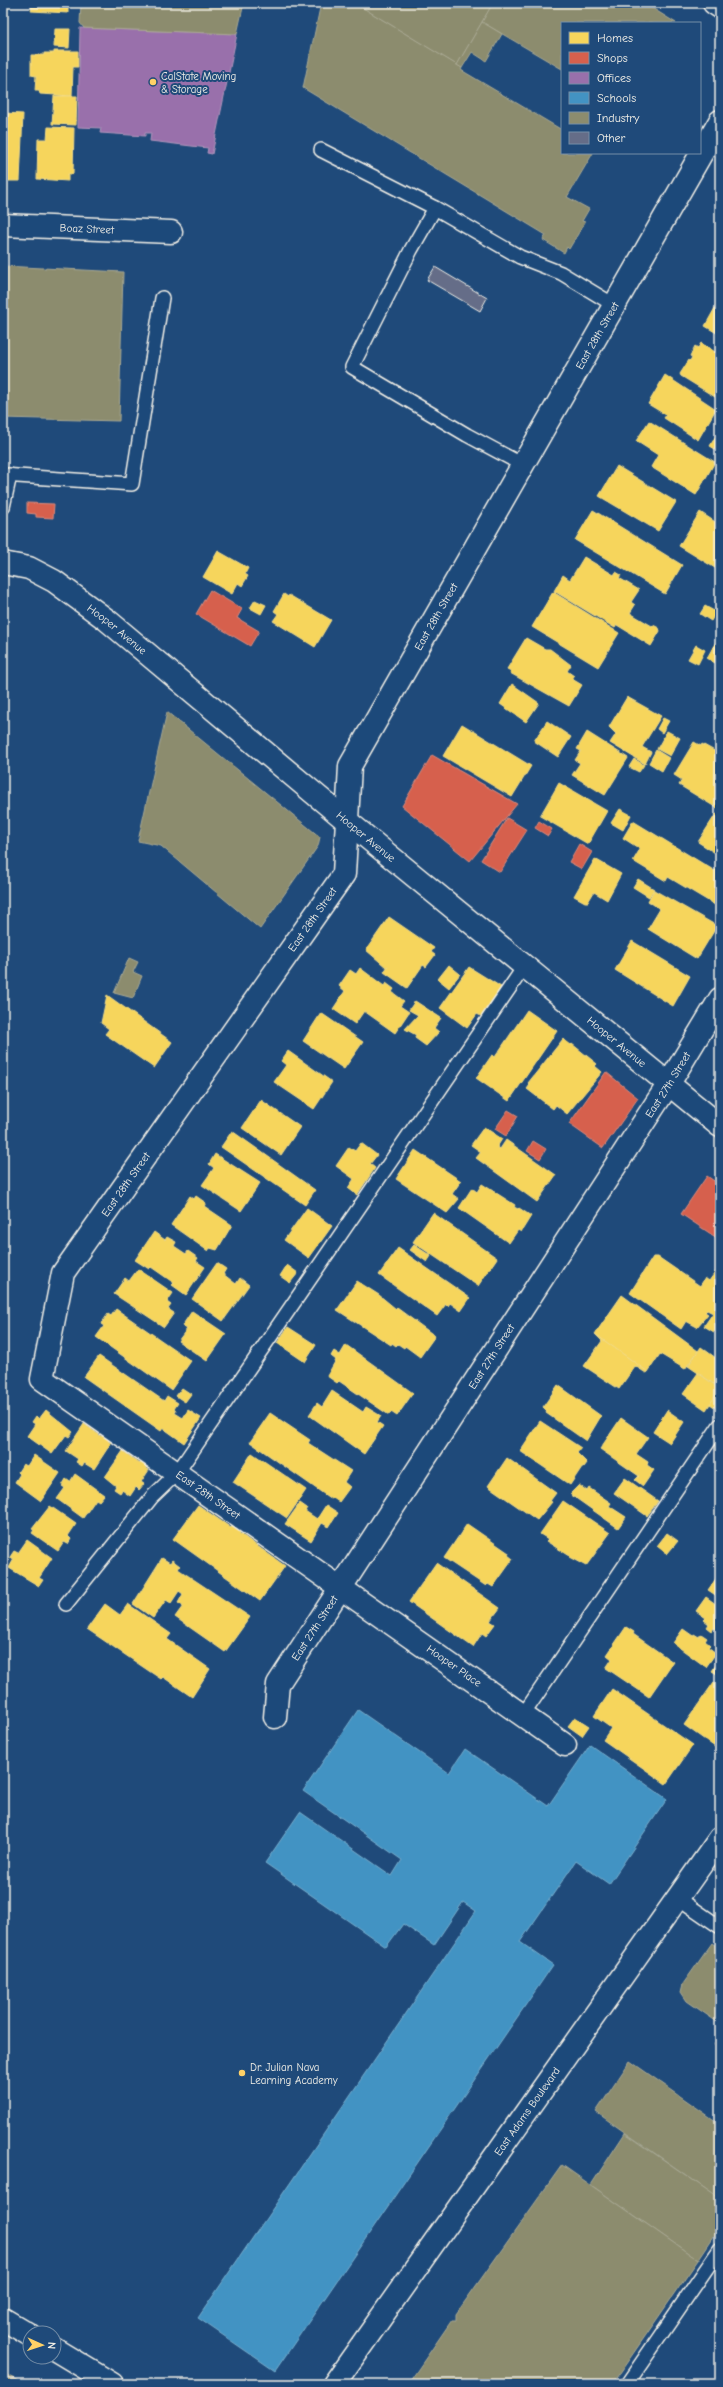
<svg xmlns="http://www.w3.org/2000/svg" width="723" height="2387" font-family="'Comic Neue',sans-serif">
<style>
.homes{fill:#f6d55c;stroke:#f5dd86}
.shops{fill:#d6604d;stroke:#df8c7c}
.offices{fill:#9970ab;stroke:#b497bd}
.schools{fill:#4393c3;stroke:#78afce}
.industry{fill:#8c8c6e;stroke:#abaa93}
.building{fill:#656d88;stroke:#f4f1e8}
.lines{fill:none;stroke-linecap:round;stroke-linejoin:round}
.service-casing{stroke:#f4f1e8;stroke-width:16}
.minor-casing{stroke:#f4f1e8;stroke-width:25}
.tertiary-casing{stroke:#f4f1e8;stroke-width:25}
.service{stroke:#1f4a7a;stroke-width:13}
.minor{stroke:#1f4a7a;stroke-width:22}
.tertiary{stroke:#1f4a7a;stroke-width:22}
.poi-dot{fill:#ffd166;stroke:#1f4a7a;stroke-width:1.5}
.labels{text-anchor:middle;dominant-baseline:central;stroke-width:4;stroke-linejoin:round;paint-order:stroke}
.poi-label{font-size:11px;fill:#f4f1e8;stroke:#1f4a7a;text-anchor:start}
.street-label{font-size:11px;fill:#f4f1e8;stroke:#1f4a7a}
</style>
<rect width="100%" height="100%" fill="#1f4a7a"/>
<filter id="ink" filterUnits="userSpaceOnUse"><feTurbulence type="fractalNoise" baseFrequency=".025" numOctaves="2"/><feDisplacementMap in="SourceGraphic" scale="8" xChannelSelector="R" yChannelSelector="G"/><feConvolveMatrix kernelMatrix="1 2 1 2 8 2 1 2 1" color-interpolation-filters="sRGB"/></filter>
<g filter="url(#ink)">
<g class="homes">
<path d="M32,3H68V13L31,11Z"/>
<path d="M55,29H70L69,48L54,47Z"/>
<path d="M54,51H78V67H73L72,96L40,94L39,91H35L36,76L31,75V55H44V53H54Z"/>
<path d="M54,96H77L76,125L52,124Z"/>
<path d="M3,113L23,114L20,181H3Z"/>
<path d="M48,127L74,128L73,174H68V181L37,179L38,139H47Z"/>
<path d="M720,299V335L705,326Z"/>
<path d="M701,343L720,355V400L681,376L680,374L689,360L690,361L692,357L690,356L695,346L698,348Z"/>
<path d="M665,375L716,409L698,440L664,418L666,415L648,404Z"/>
<path d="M649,421L715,462L696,495L651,467L658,455L636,441Z"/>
<path d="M720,429V452L710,446Z"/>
<path d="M617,466L676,502L658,531L599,496Z"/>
<path d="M593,510L682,565L665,594L575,540Z"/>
<path d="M700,512L720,525V571L679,546Z"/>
<path d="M218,551L248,568L245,574L248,576L242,586L238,583L232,594L203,577Z"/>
<path d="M584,557L614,575L616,572L621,575L619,578L639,590L631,602L635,605L630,613L652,626L653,625L659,628L660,631L651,646L617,625L615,628L554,591L563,575L570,580Z"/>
<path d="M553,592L619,633L598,667L532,627Z"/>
<path d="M284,594L288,597L289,595L331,620L315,647L273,621L278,614L274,611Z"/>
<path d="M255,600L266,605L261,614L250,608Z"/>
<path d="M705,606L716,612L711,621L700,614Z"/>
<path d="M720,612V627L714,623Z"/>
<path d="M526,638L545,649H550L571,665L567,671L574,676L572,679L582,685L569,706L510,673L511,671L507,669Z"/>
<path d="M717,640L720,642V660L718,659L715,663L707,658Z"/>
<path d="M696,645L705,650L698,664L688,659Z"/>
<path d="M512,684L539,703L526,722L500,704Z"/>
<path d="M627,697L661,716L642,747L651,752L645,764L610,743L616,734L609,727Z"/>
<path d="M663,718L669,721L662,733L657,729Z"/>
<path d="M547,721L571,737L558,757L534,741Z"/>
<path d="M462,724L531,766L512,797L443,756Z"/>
<path d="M667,731L680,738L670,756L657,749Z"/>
<path d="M587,732L628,758L605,795L572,775L580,763L575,760L581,751L577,749Z"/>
<path d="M694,742L701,746L702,744L720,754V810L679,785L682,780L674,775Z"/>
<path d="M656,750L669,758L662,771L649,763Z"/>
<path d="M634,759L644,765L639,772L629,767Z"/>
<path d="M559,783L607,811L588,844L540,816Z"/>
<path d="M620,809L631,815L623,830L611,823Z"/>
<path d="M716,814L720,816V856L698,842Z"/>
<path d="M633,821L715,871L717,868L720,869V908L668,877L666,881L633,861L640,849L623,838Z"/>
<path d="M595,859L621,874L607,900L594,892L588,902H585L574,896Z"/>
<path d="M638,879L654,889L649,897L633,887Z"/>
<path d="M654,890L717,926L697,959L648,929L660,909L648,901Z"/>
<path d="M389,917L434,948L431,952L435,955L426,967L423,965L407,988L384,972L388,966L386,967L366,950Z"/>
<path d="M632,941L690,976L673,1006L615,970Z"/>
<path d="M449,965L460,974L449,988L438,979Z"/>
<path d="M469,967L501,987L481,1016L477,1014L467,1028L440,1008Z"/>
<path d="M360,968L384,986L386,983L394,989L392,992L404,1001L400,1006L409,1012L395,1033L364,1011L355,1024L333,1009L345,991L339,986L350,970L356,974Z"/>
<path d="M107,995L172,1042L154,1068L105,1034L109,1029L101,1023Z"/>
<path d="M415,1001L441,1018L434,1028L439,1032L426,1046L415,1038L416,1035L405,1029L418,1015L409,1010Z"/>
<path d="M527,1010L557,1031L509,1101L476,1078L492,1055L495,1057Z"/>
<path d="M321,1013L363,1042L344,1069L303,1041Z"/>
<path d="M563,1039L571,1045L572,1044L597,1064L595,1066L602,1072L567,1114L556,1105L553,1109L527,1089L530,1085L528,1083Z"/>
<path d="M288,1051L332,1082L314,1109L274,1082L286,1065L281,1061Z"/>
<path d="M261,1100L300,1127L281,1155L242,1128Z"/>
<path d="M484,1127L502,1139L497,1147L500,1149L506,1140L556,1175L537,1202L476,1158L481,1152L471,1145Z"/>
<path d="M232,1131L315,1190L305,1205L221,1147Z"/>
<path d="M361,1143L377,1155L370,1164L375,1168L357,1195L348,1188L354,1179L336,1166L349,1147L355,1151Z"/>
<path d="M415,1150L461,1181L452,1194L459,1199L447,1213L396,1179Z"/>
<path d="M215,1154L260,1183L241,1211L202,1185L214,1168L209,1164Z"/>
<path d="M482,1184L515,1205L514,1207L518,1209L519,1208L531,1216L521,1232L518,1230L509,1243L459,1208L472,1188L477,1192Z"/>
<path d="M190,1196L194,1199L196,1196L206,1203L204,1206L232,1225L217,1250L210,1248L208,1251L171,1225Z"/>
<path d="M307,1208L332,1226L309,1258L284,1240Z"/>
<path d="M433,1213L497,1258L478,1286L413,1242Z"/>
<path d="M154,1232L165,1240L167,1237L176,1242L174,1246L186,1254L188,1251L198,1258L196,1261L205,1267L186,1295L172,1285L174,1283L151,1267L149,1269L135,1260Z"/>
<path d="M414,1245L431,1256L427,1262L410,1250Z"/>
<path d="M398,1248L470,1298L461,1311L450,1303L448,1306L446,1304L437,1316L379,1275Z"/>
<path d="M653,1257H658L700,1286L705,1278L709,1281L717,1270L720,1272V1329L718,1327L714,1332L704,1326L713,1313L707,1310L705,1312L708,1314L697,1327L686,1321L681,1329L630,1293Z"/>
<path d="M217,1263L226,1269L223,1274L236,1284L240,1278L249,1285L223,1321L192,1299Z"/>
<path d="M287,1265L298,1273L290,1283L280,1276Z"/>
<path d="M138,1269L173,1293L167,1302L171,1305L168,1309L174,1313L164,1327L114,1294L125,1278L129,1281Z"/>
<path d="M357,1281L379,1295L396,1309L397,1308L435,1336L420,1357L405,1346L404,1348L398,1344L396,1346L392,1343L391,1345L337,1310Z"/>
<path d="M622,1295L698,1351L685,1369L660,1354L648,1372L595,1334Z"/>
<path d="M116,1309L191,1361L171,1390L96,1337L104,1326L101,1324L108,1314L111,1316Z"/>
<path d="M192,1311L226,1334L207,1361L178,1341L187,1329L182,1326Z"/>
<path d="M288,1327L316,1345L305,1362L277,1343Z"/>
<path d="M595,1334L648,1372L646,1373L635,1366L619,1389L584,1366L602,1341Z"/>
<path d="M346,1345L413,1393L397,1416L391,1412L389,1415L339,1381L337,1383L327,1376L336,1360L331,1356L334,1351L340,1355Z"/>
<path d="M701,1347L720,1361V1388L688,1366Z"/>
<path d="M99,1356L164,1401L167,1396L178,1403L174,1409L176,1410L175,1413L183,1418L188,1410L201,1418L184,1443L163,1428L161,1431L84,1377Z"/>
<path d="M698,1373L720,1389L706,1410L683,1394Z"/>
<path d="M558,1385L601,1416L586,1441L546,1413L547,1411L543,1407Z"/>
<path d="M182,1388L191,1394L185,1402L176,1396Z"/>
<path d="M720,1389V1408L719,1410L710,1404Z"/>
<path d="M332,1391L363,1412L366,1407L381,1416L377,1422L383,1426L364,1454L309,1415L317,1403L322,1407Z"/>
<path d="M46,1410L73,1432L69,1437L66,1435L52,1454L27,1436L35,1424L32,1422L36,1416L39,1419Z"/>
<path d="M667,1410L684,1422L670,1443L653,1432Z"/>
<path d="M270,1413L310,1440L308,1443L351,1471L344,1482L350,1487L339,1502L333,1498L331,1499L250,1442Z"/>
<path d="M621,1418L648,1437L636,1454L648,1462L647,1465L654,1470L643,1486L635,1480L639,1476L600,1449Z"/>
<path d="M540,1421L581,1448L577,1453L587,1463L584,1467H582L570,1485L520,1451Z"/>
<path d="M84,1424L102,1437L104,1434L110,1438L108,1441L111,1443L94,1469L84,1463L82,1466L76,1462L78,1459L66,1451Z"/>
<path d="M123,1451L140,1464L143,1460L149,1465L146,1468L149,1470L141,1482L144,1484L139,1490L136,1487L130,1496L122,1490L120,1493L114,1489L116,1486L105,1477Z"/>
<path d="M252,1453L306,1490L287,1518L233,1482Z"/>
<path d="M34,1455L60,1473L41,1501L15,1482L20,1474L18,1472L23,1464L27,1466Z"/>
<path d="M507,1458L556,1493L550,1501L552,1502L537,1520L488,1486Z"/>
<path d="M75,1474L104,1495L99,1501L96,1499L83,1518L57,1499L65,1488L62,1486L66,1479L70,1482Z"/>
<path d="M625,1478L658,1501L647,1516L614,1493Z"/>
<path d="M579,1485L587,1491L589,1488L611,1503L609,1506L626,1517L618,1528L570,1494Z"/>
<path d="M563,1501L610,1533L586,1566L569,1557L570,1556L546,1541L548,1539L540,1534Z"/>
<path d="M300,1503L307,1508L305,1511L317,1519L326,1505L338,1513L329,1527L322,1523L311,1541L285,1524Z"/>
<path d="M198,1505L231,1528L233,1525L240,1531L239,1533L285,1566L260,1601L173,1539Z"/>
<path d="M50,1506L76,1524L68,1536L71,1539L68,1544L64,1542L58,1551L32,1533L34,1530L32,1529Z"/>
<path d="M467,1524L509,1553L508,1555L513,1559L493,1587L488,1584L486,1586L444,1558Z"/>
<path d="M667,1533L678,1541L667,1554L657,1546Z"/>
<path d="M27,1540L52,1558L39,1578L43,1580L39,1586L9,1568L14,1559L10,1557L14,1551L18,1553Z"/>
<path d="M162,1558L170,1563L172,1560L180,1566L178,1569L250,1617L225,1652L175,1617L183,1606L178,1603L183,1594L179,1591L171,1603L166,1600L153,1618L133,1604Z"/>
<path d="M436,1563L500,1608L490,1621L495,1624L486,1636L482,1633L473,1647L409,1602Z"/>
<path d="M720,1573V1598L708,1590Z"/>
<path d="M706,1597L720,1607L719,1631L714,1628L712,1631L707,1627L709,1624L704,1620L706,1618L696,1611Z"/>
<path d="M105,1604L120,1615L128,1604L171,1634L167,1639L210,1669L192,1697L163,1677L161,1679L149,1671L87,1629Z"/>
<path d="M626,1627L634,1632L633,1634L673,1662L649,1697L606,1668L612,1659L607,1655Z"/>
<path d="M683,1629L693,1636L694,1634L699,1637L701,1634L707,1638L705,1641L710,1645L708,1647L716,1653L706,1667L673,1643Z"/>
<path d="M720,1659V1676L712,1671Z"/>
<path d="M714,1682L720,1686V1740L715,1747L684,1725Z"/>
<path d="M612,1689L693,1745L666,1784L603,1740L611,1728L594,1716Z"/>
<path d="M575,1717L589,1726L582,1736L568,1726Z"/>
</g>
<g class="shops">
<path d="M27,503L54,504L53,518L36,517V514L27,513Z"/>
<path d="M210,590L242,609L237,618L259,631L250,646L196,614Z"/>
<path d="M432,755L517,804L470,861L402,806Z"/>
<path d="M507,818L527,830L500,872L481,860Z"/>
<path d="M539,821L552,829L548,836L535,828Z"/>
<path d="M579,844L592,852L582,869L569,862Z"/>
<path d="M606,1072L638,1098L603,1148L569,1124Z"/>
<path d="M508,1110L518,1116L506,1136L495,1129Z"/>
<path d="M533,1141L546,1149L540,1159L527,1151Z"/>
<path d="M707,1176L720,1185V1240L681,1214Z"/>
</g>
<path class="offices" d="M80,28L237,34L212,154L207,153L208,148L150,141L151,133H145V136L100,133L101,128L78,127Z"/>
<path class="schools" d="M358,1710L449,1773L465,1749L548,1806L590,1745L667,1799L609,1884L576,1861L520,1942L553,1965L275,2371L198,2318L476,1911L463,1902L434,1945L403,1924L386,1947L265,1863L300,1812L392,1876L402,1860L303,1791Z"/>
<g class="industry">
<path d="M81,3H244L237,34L84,28L80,23Z"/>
<path d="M321,3H355L462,68L461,70L562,130V153H593L567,197L589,209L582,221L585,222L569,249L567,247L564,253L543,240L546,235L303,88Z"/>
<path d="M355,3H493L457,65Z"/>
<path d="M493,3H644L676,23H562V69L482,22Z"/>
<path d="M482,22L502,34L486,61L472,52L462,68L457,65Z"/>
<path d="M3,266L123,272L119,421L3,418Z"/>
<path d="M167,712L320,837L318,846L260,929L161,846L138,841Z"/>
<path d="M129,958L138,962L133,972L142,976L133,998L114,993Z"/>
<path d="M712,1943L720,1949V2024L687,2001L681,1992L683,1984Z"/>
<path d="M720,2036V2049L714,2044Z"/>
<path d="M630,2061L720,2124V2199L596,2112Z"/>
<path d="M625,2133L720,2199V2227L698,2260L591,2185Z"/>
<path d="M562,2165L698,2260L612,2384H408L452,2320H456V2314Z"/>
<path d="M3,2373L20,2382V2384H3Z"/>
</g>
<path class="building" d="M435,267L487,298L480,311L427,280Z"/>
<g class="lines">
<defs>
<g id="service">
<path d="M321,150L435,208"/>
<path d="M523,465L467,435L352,367L411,250L435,208L520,257L561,273L614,305"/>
<path d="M3,475L132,484L162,298"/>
<path d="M3,507L10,475"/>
<path d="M66,1604L152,1497L177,1473L524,967"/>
<path d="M523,1715L720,1425"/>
<path d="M678,1898L720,1927"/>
<path d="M627,2384L720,2249"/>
</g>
<g id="minor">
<path d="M714,3L720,7"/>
<path id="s1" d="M3,225L171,232"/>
<path id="s2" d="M275,1717L278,1684L668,1085L720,999"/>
<path id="s3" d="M565,1745L42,1379L63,1273L344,874L350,766L720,121"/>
</g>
<g id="tertiary">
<path id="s4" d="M3,563L29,568L54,581L107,620L347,821L720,1126"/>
<path d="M3,2319L30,2335"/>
<path d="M54,2349L112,2384"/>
<path id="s5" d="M334,2384L720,1838"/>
</g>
</defs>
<use href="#service" class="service-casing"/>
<use href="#minor" class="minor-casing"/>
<use href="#tertiary" class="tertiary-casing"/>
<use href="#service" class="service"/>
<use href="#minor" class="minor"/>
<use href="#tertiary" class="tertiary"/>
</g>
</g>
<g class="poi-dot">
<circle cx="153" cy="82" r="4"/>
<circle cx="242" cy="2073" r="4"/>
</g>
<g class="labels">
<g class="poi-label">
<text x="161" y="76">CalState Moving<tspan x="161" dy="13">&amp; Storage</tspan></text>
<text x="250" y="2067">Dr. Julian Nava<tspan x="250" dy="13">Learning Academy</tspan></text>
</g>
<g class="street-label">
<text stroke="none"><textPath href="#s1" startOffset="84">Boaz Street</textPath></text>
<text stroke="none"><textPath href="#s3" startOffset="1839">East 28th Street</textPath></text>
<text stroke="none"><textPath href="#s3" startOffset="1515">East 28th Street</textPath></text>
<text stroke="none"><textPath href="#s4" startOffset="134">Hooper Avenue</textPath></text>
<text stroke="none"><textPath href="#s4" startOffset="458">Hooper Avenue</textPath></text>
<text stroke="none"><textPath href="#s3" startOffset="1179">East 28th Street</textPath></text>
<text stroke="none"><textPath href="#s4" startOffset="782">Hooper Avenue</textPath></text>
<text stroke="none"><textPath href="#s2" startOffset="748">East 27th Street</textPath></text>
<text stroke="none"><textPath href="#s3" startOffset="855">East 28th Street</textPath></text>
<text stroke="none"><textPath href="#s2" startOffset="424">East 27th Street</textPath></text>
<text transform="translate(208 1495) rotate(35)">East 28th Street</text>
<text stroke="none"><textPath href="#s2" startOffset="100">East 27th Street</textPath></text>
<text transform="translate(454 1666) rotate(35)">Hooper Place</text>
<text stroke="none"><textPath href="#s5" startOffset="334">East Adams Boulevard</textPath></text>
</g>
</g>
<rect width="723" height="2387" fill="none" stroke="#1f4a7a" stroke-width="16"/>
<rect x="8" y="8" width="707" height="2371" fill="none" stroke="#f4f1e8" stroke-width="1.5" filter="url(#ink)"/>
<rect x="561" y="22" width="140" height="132" fill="#1f4a7a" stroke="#748da6"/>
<rect x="569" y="32" width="20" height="12" fill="#f6d55c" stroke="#748da6"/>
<text x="597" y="42" font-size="12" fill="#f4f1e8">Homes</text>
<rect x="569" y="52" width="20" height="12" fill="#d6604d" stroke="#748da6"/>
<text x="597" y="62" font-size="12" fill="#f4f1e8">Shops</text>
<rect x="569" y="72" width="20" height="12" fill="#9970ab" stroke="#748da6"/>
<text x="597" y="82" font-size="12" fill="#f4f1e8">Offices</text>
<rect x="569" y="92" width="20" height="12" fill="#4393c3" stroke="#748da6"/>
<text x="597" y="102" font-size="12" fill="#f4f1e8">Schools</text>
<rect x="569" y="112" width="20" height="12" fill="#8c8c6e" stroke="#748da6"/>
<text x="597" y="122" font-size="12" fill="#f4f1e8">Industry</text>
<rect x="569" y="132" width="20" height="12" fill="#656d88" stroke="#748da6"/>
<text x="597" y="142" font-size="12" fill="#f4f1e8">Other</text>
<g transform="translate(42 2345) rotate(93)"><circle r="19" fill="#1f4a7a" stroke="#748da6"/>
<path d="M0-3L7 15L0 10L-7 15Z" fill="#ffd166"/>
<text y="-6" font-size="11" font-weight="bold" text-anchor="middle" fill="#f4f1e8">N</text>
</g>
</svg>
